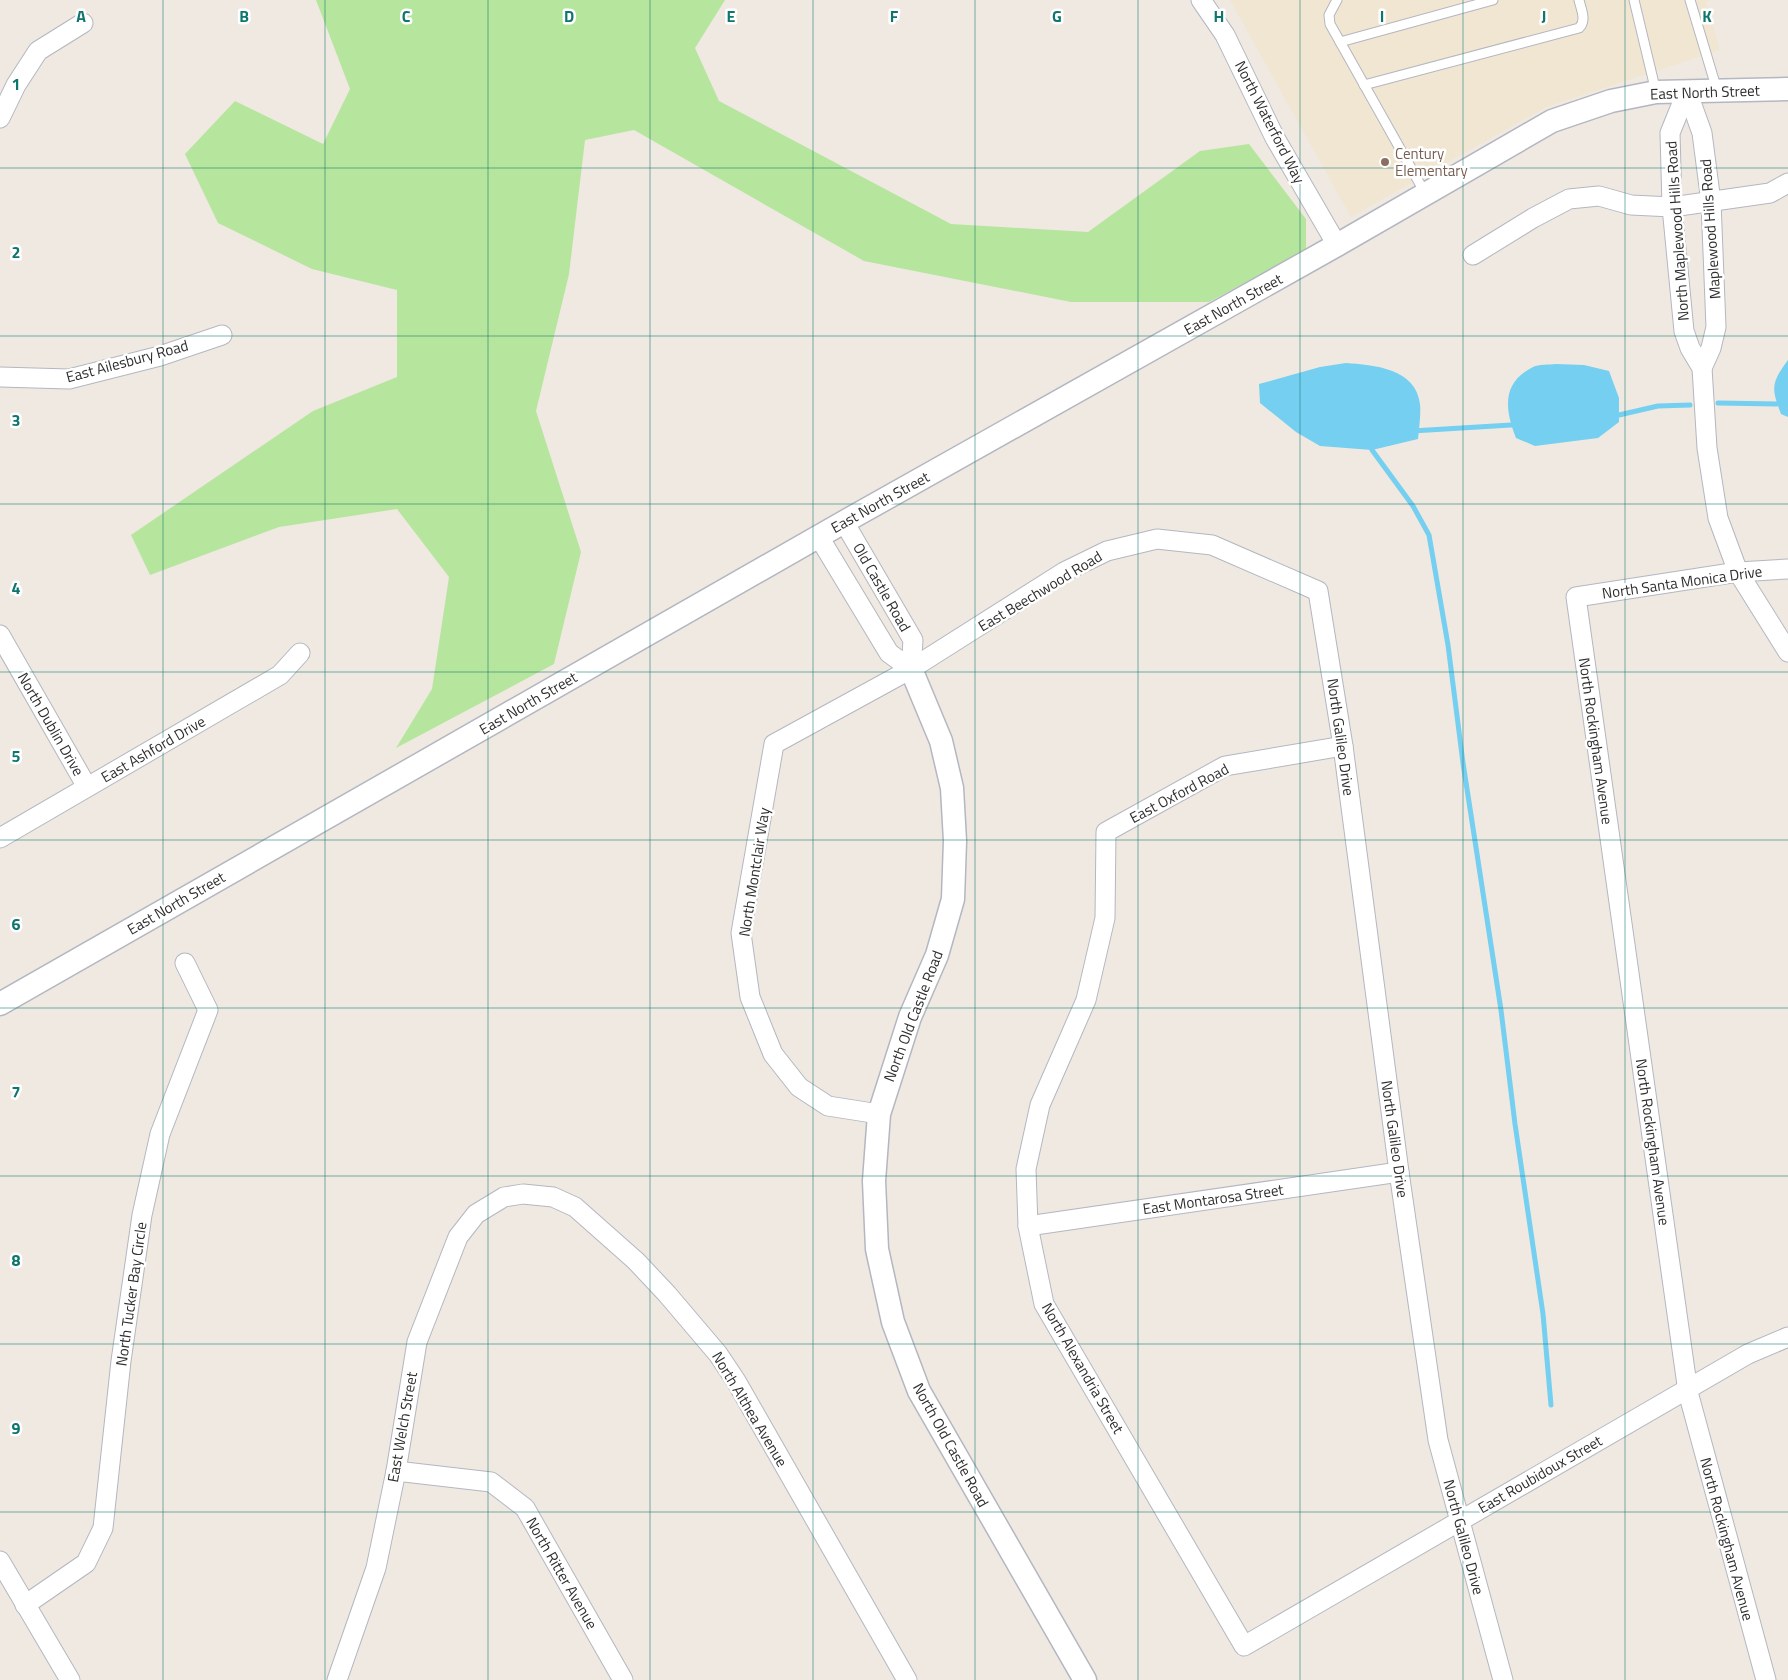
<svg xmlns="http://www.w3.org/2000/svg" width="1788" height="1680" font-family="'Titillium Web',sans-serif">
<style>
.education{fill:#f0e6d1}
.green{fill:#b6e59e}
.water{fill:#75cff0}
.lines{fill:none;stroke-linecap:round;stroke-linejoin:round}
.stream{stroke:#75cff0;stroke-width:5}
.service-casing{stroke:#b4b7c1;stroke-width:11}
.minor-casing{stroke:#b4b7c1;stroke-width:21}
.tertiary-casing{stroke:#b4b7c1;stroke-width:25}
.service{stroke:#fff;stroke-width:9}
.minor{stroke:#fff;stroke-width:19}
.tertiary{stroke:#fff;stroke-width:22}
.grid{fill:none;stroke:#0f766e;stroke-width:1;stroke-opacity:0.55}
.education-dot{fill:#8d6e63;stroke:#fff;stroke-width:2}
.labels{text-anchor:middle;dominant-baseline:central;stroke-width:5;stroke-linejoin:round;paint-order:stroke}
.street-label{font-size:15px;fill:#2e2e2e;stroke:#fff}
.education-label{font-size:15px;fill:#785e54;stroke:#fff;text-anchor:start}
.grid-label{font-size:16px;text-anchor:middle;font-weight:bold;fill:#0f766e;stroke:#fff;stroke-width:5;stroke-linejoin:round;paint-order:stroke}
</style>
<rect width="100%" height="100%" fill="#efe9e1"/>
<path class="education" d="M1230,0H1711L1706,2L1720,50L1546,107L1351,217Z"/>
<path class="green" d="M316,0H725L695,48L719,101L951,224L1088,232L1200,151L1249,144L1306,219V250L1209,302H1071L864,261L634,130L585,140L569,274L536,411L581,552L554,664L396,748L432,689L449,577L397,509L279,527L150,575L131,535L313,411L397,377V290L312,269L218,223L185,154L235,101L323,144L350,89Z"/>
<g class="water">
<path d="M1788,360V417L1781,414C1771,388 1771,383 1788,360Z"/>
<path d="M1346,363C1373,365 1416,368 1420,404C1421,415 1419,428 1418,439L1372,450L1320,446L1296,432L1260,403L1259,384L1320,367Z"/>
<path d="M1556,364L1584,365L1609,371L1619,398V422L1598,438L1535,446L1516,438C1505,410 1501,383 1533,367C1539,364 1549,365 1556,364Z"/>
</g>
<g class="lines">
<g class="stream">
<path d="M1718,403L1777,404"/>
<path d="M1619,415L1658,406L1690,405"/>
<path d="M1412,431L1511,425"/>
<path d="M1372,450L1413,506L1429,535L1448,645L1463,763L1501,1010L1515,1124L1543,1314L1551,1405"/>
</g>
<defs>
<g id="service">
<path d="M1337,0L1329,15L1330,24L1425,193"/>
<path d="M1634,0L1656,92"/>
<path d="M1690,0L1717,90"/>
<path d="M1340,42L1493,0"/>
<path d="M1364,85L1579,28C1587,21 1581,9 1579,0"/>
</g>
<g id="minor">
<path d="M1201,0L1225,35L1275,138L1337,245"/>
<path d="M1687,91L1670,133L1672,207L1684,331L1690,348L1702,368L1707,448L1718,518L1738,572L1788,652"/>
<path d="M1687,91L1702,133L1711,202L1716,327L1711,348L1702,368"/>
<path d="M0,118L16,85L38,51L83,23"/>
<path d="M1473,255L1533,218L1569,199L1599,196L1631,205L1672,207L1770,193L1788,183"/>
<path d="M0,377L69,379L160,356L222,335"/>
<path d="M844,522L913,640L911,669"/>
<path d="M819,537L889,653L911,669"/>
<path d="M0,635L87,787"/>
<path d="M1343,746L1225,766L1106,832L1105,918L1086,1000L1040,1105L1026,1169L1028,1226L1044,1304L1244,1646L1748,1354L1788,1337"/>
<path d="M0,838L280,675L300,653"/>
<path d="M879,1114L828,1106L799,1087L773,1054L750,997L741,933L774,744L911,669L1064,572L1107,551L1157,539L1212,545L1318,591L1343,746L1399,1172L1438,1440L1503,1680"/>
<path d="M1028,1226L1399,1172"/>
<path d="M396,1471L491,1482L525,1508L623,1680"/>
<path d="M0,1561L70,1680"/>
<path d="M25,1605L86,1563L103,1528L121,1361L142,1215L160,1134L208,1010L185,963"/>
<path d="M337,1680L376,1568L396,1471L417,1342L458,1237L476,1214L504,1197L523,1194L553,1197L575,1207L636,1261L667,1294L718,1354L736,1381L907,1680"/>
<path d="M1766,1680L1688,1392L1576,597L1738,572L1788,569"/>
</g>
<g id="tertiary">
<path d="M911,669L941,741L952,788L955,841L953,899L937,955L910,1017L879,1114L874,1181L877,1249L893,1322L919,1391L1085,1680"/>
<path d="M0,1004L844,522L1337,245L1552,121L1611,101L1656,92L1788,89"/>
</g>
</defs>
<use href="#service" class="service-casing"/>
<use href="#minor" class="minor-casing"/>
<use href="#tertiary" class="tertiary-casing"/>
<use href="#service" class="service"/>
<use href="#minor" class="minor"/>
<use href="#tertiary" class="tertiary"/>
</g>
<path class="grid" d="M163,0V1680M325,0V1680M488,0V1680M650,0V1680M813,0V1680M975,0V1680M1138,0V1680M1300,0V1680M1463,0V1680M1625,0V1680M0,168H1788M0,336H1788M0,504H1788M0,672H1788M0,840H1788M0,1008H1788M0,1176H1788M0,1344H1788M0,1512H1788"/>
<circle class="education-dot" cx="1385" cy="162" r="5"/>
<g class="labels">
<g class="street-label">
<text transform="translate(1705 92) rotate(-2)">East North Street</text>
<text transform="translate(1270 122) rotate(63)">North Waterford Way</text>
<text transform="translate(1710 229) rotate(-94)">Maplewood Hills Road</text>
<text transform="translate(1677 231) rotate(-94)">North Maplewood Hills Road</text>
<text transform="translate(1233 304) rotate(-29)">East North Street</text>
<text transform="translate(127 361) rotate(-15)">East Ailesbury Road</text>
<text transform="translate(880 502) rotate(-29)">East North Street</text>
<text transform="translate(1682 582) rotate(-8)">North Santa Monica Drive</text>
<text transform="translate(882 587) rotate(60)">Old Castle Road</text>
<text transform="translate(1040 591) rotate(-31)">East Beechwood Road</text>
<text transform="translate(528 703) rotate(-30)">East North Street</text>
<text transform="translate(51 724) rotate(60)">North Dublin Drive</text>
<text transform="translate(1341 737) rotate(82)">North Galileo Drive</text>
<text transform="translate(1596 741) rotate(82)">North Rockingham Avenue</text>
<text transform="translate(153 749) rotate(-30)">East Ashford Drive</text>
<text transform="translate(1179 793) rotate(-28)">East Oxford Road</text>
<text transform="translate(754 872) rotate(-81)">North Montclair Way</text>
<text transform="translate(176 903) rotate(-30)">East North Street</text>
<text transform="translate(913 1016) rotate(-69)">North Old Castle Road</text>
<text transform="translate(1395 1139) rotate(82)">North Galileo Drive</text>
<text transform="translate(1653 1142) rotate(82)">North Rockingham Avenue</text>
<text transform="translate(1213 1199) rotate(-8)">East Montarosa Street</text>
<text transform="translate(131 1294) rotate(-82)">North Tucker Bay Circle</text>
<text transform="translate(1083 1368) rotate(60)">North Alexandria Street</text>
<text transform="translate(750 1409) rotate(59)">North Althea Avenue</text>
<text transform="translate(402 1427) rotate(-80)">East Welch Street</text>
<text transform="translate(951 1445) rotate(61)">North Old Castle Road</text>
<text transform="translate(1540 1474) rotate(-30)">East Roubidoux Street</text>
<text transform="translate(1464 1537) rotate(75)">North Galileo Drive</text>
<text transform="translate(1727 1539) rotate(75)">North Rockingham Avenue</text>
<text transform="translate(562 1573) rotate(60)">North Ritter Avenue</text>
</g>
<g class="education-label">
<text x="1395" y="153">Century<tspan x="1395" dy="17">Elementary</tspan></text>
</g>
</g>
<g class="grid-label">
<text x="81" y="22">A</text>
<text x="244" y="22">B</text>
<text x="406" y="22">C</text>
<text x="569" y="22">D</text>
<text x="731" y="22">E</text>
<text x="894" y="22">F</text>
<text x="1057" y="22">G</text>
<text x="1219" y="22">H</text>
<text x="1382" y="22">I</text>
<text x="1544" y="22">J</text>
<text x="1707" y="22">K</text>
<text x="16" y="90">1</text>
<text x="16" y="258">2</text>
<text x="16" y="426">3</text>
<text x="16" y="594">4</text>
<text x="16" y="762">5</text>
<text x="16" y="930">6</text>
<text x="16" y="1098">7</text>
<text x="16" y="1266">8</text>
<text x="16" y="1434">9</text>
</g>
</svg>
